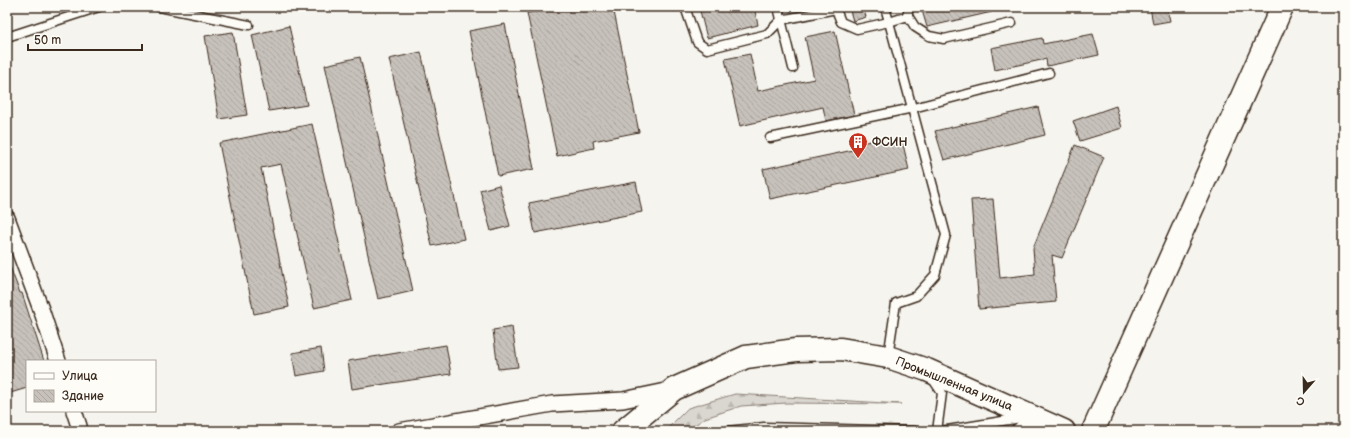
<svg xmlns="http://www.w3.org/2000/svg" width="1350" height="438" font-family="'Balsamiq Sans',sans-serif">
<style>
.forest{fill:url(#forest-firs);stroke:#8a8077}
.building{fill:url(#building-back-hatch);stroke:#3b2a1e}
.lines{fill:none;stroke-linecap:round;stroke-linejoin:round}
.lane-casing{stroke:#3b2a1e;stroke-width:11}
.street-casing{stroke:#3b2a1e;stroke-width:18}
.secondary-casing{stroke:#3b2a1e;stroke-width:25}
.primary-casing{stroke:#3b2a1e;stroke-width:25}
.lane{stroke:#fdfcf7;stroke-width:8}
.street{stroke:#fdfcf7;stroke-width:15}
.secondary{stroke:#fdfcf7;stroke-width:22}
.primary{stroke:#fdfcf7;stroke-width:22}
.labels{text-anchor:middle;dominant-baseline:central;stroke-width:3;stroke-linejoin:round;paint-order:stroke}
.poi-label{font-size:12px;font-weight:bold;fill:#3b2a1e;stroke:#fdfcf7;text-anchor:start}
.street-label{font-size:12px;fill:#3b2a1e;stroke:#fdfcf7}
</style>
<defs>
<pattern id="forest-firs" width="22" height="20" patternUnits="userSpaceOnUse"><rect width="22" height="20" fill="#dad6d0"/><path d="M5 1l3.5 6h-7zM16 11l3.5 6h-7z" fill="#bcb8b2"/></pattern>
<pattern id="building-back-hatch" width="6" height="6" patternUnits="userSpaceOnUse"><rect width="6" height="6" fill="#c7c1bb"/><path d="M-1 5l2 2M0 0l6 6M5-1l2 2" fill="none" stroke="#aca6a0"/></pattern>
</defs>
<rect width="100%" height="100%" fill="#f5f4ee"/>
<filter id="ink" filterUnits="userSpaceOnUse"><feTurbulence type="fractalNoise" baseFrequency=".025" numOctaves="2"/><feDisplacementMap in="SourceGraphic" scale="8" xChannelSelector="R" yChannelSelector="G"/><feConvolveMatrix kernelMatrix="1 2 1 2 8 2 1 2 1" color-interpolation-filters="sRGB"/></filter>
<g filter="url(#ink)">
<path class="forest" d="M735,394L901,404L786,403L741,406L705,418L686,431H665L688,408Z"/>
<g class="building">
<path d="M555,7H613L639,132L593,141L594,148L557,156L527,13Z"/>
<path d="M699,7H754L758,25L707,38Z"/>
<path d="M849,7H863L866,17L853,21Z"/>
<path d="M921,7H992V12L927,27Z"/>
<path d="M1150,7H1167L1170,21L1153,24Z"/>
<path d="M505,24L534,169L498,176L469,31Z"/>
<path d="M289,26L307,105L269,111L252,35Z"/>
<path d="M835,31L854,115L826,121L823,107L740,126L725,59L750,54L758,91L814,79L805,37Z"/>
<path d="M233,32L247,115L219,119L205,36Z"/>
<path d="M1093,34L1099,55L1047,66L1046,59L995,70L991,48L1042,38L1043,44Z"/>
<path d="M421,52L464,239L432,246L389,59Z"/>
<path d="M360,57L413,291L378,299L325,65Z"/>
<path d="M1116,106L1122,128L1080,141L1073,121Z"/>
<path d="M1038,107L1045,135L944,160L935,131Z"/>
<path d="M312,124L352,300L314,308L281,164L261,168L289,307L254,314L219,143Z"/>
<path d="M881,139L882,144L902,140L909,170L770,199L763,169L858,149L856,144Z"/>
<path d="M1075,145L1104,157L1062,258L1052,255L1056,302L979,309L971,200L993,199L1000,278L1035,274L1033,248Z"/>
<path d="M636,182L642,212L535,233L529,203Z"/>
<path d="M499,185L510,226L491,231L480,190Z"/>
<path d="M7,262H8L20,293H22L44,361H27V388L7,394Z"/>
<path d="M512,327L518,367L498,369L493,330Z"/>
<path d="M446,345L451,374L352,389L348,361Z"/>
<path d="M321,348L324,371L296,376L292,353Z"/>
</g>
<g class="lines">
<defs>
<g id="lane">
<path d="M159,7L249,25"/>
<path d="M685,7L697,42L707,49L767,34L781,20L836,9"/>
<path d="M778,7L793,68"/>
<path d="M835,7L841,22L857,29L889,22L908,16"/>
<path d="M885,7L946,235L935,275L916,296L896,303L888,357"/>
<path d="M908,7V16L915,27L929,36L944,39L1012,23"/>
<path d="M7,37L99,7"/>
<path d="M770,138L913,108L1049,73"/>
<path d="M932,378L942,393L937,431"/>
<path d="M727,431L764,427L915,431"/>
<path d="M941,431L1021,418"/>
<path d="M1014,431L1029,418"/>
</g>
<g id="street">
<path d="M7,218L42,312L58,361"/>
<path d="M74,411L79,426L78,431"/>
<path d="M399,431L552,404L623,400L671,390"/>
</g>
<path id="secondary" d="M1093,431L1282,7"/>
<path id="primary" d="M623,431L674,389L746,357L796,350L841,349L888,357L927,370L1064,431"/>
</defs>
<use href="#lane" class="lane-casing"/>
<use href="#street" class="street-casing"/>
<use href="#secondary" class="secondary-casing"/>
<use href="#primary" class="primary-casing"/>
<use href="#lane" class="lane"/>
<use href="#street" class="street"/>
<use href="#secondary" class="secondary"/>
<use href="#primary" class="primary"/>
</g>
</g>
<defs>
<symbol id="building-pin" viewBox="-11 -11 22 30"><path d="M0 17L-7.5 6A9.5 9.5 0 1 1 7.5 6Z" fill="#c8321e" stroke="#fdfcf7"/><path d="M-4-6H4V6H1V3H-1V6H-4ZM-2.5-4.3h1.7v1.8h-1.7ZM.8-4.3h1.7v1.8H.8ZM-2.5-1h1.7V.8h-1.7ZM.8-1h1.7V.8H.8Z" fill="#fff"/></symbol>
</defs>
<g fill-rule="evenodd">
<use href="#building-pin" x="847" y="131" width="22" height="30"/>
</g>
<g class="labels">
<g class="poi-label">
<text x="872" y="142">ФСИН</text>
</g>
<g class="street-label">
<text transform="translate(954 384) rotate(22)">Промышленная улица</text>
</g>
</g>
<rect width="1350" height="438" fill="none" stroke="#fdfcf7" stroke-width="24"/>
<rect x="12" y="12" width="1326" height="414" fill="none" stroke="#3b2a1e" stroke-width="1.5" filter="url(#ink)"/>
<rect x="26" y="360" width="130" height="52" fill="#fdfcf7" stroke="#afa8a0"/>
<rect x="34" y="373" width="20" height="6" fill="#fdfcf7" stroke="#afa8a0"/>
<text x="62" y="380" font-size="12" fill="#3b2a1e">Улица</text>
<rect x="34" y="390" width="20" height="12" fill="url(#building-back-hatch)" stroke="#afa8a0"/>
<text x="62" y="400" font-size="12" fill="#3b2a1e">Здание</text>
<g transform="translate(1304 392) rotate(200)" stroke="#fdfcf7" stroke-width="3" paint-order="stroke">
<path d="M0-3L7 15L0 10L-7 15Z" fill="#3b2a1e"/>
<text y="-6" font-size="11" font-weight="bold" text-anchor="middle" fill="#3b2a1e">С</text>
</g>
<path d="M28 44v6h114v-6" fill="none" stroke="#3b2a1e" stroke-width="2"/>
<text x="34" y="44" font-size="12" fill="#3b2a1e" stroke="#fdfcf7" stroke-width="3" paint-order="stroke">50 m</text>
</svg>
